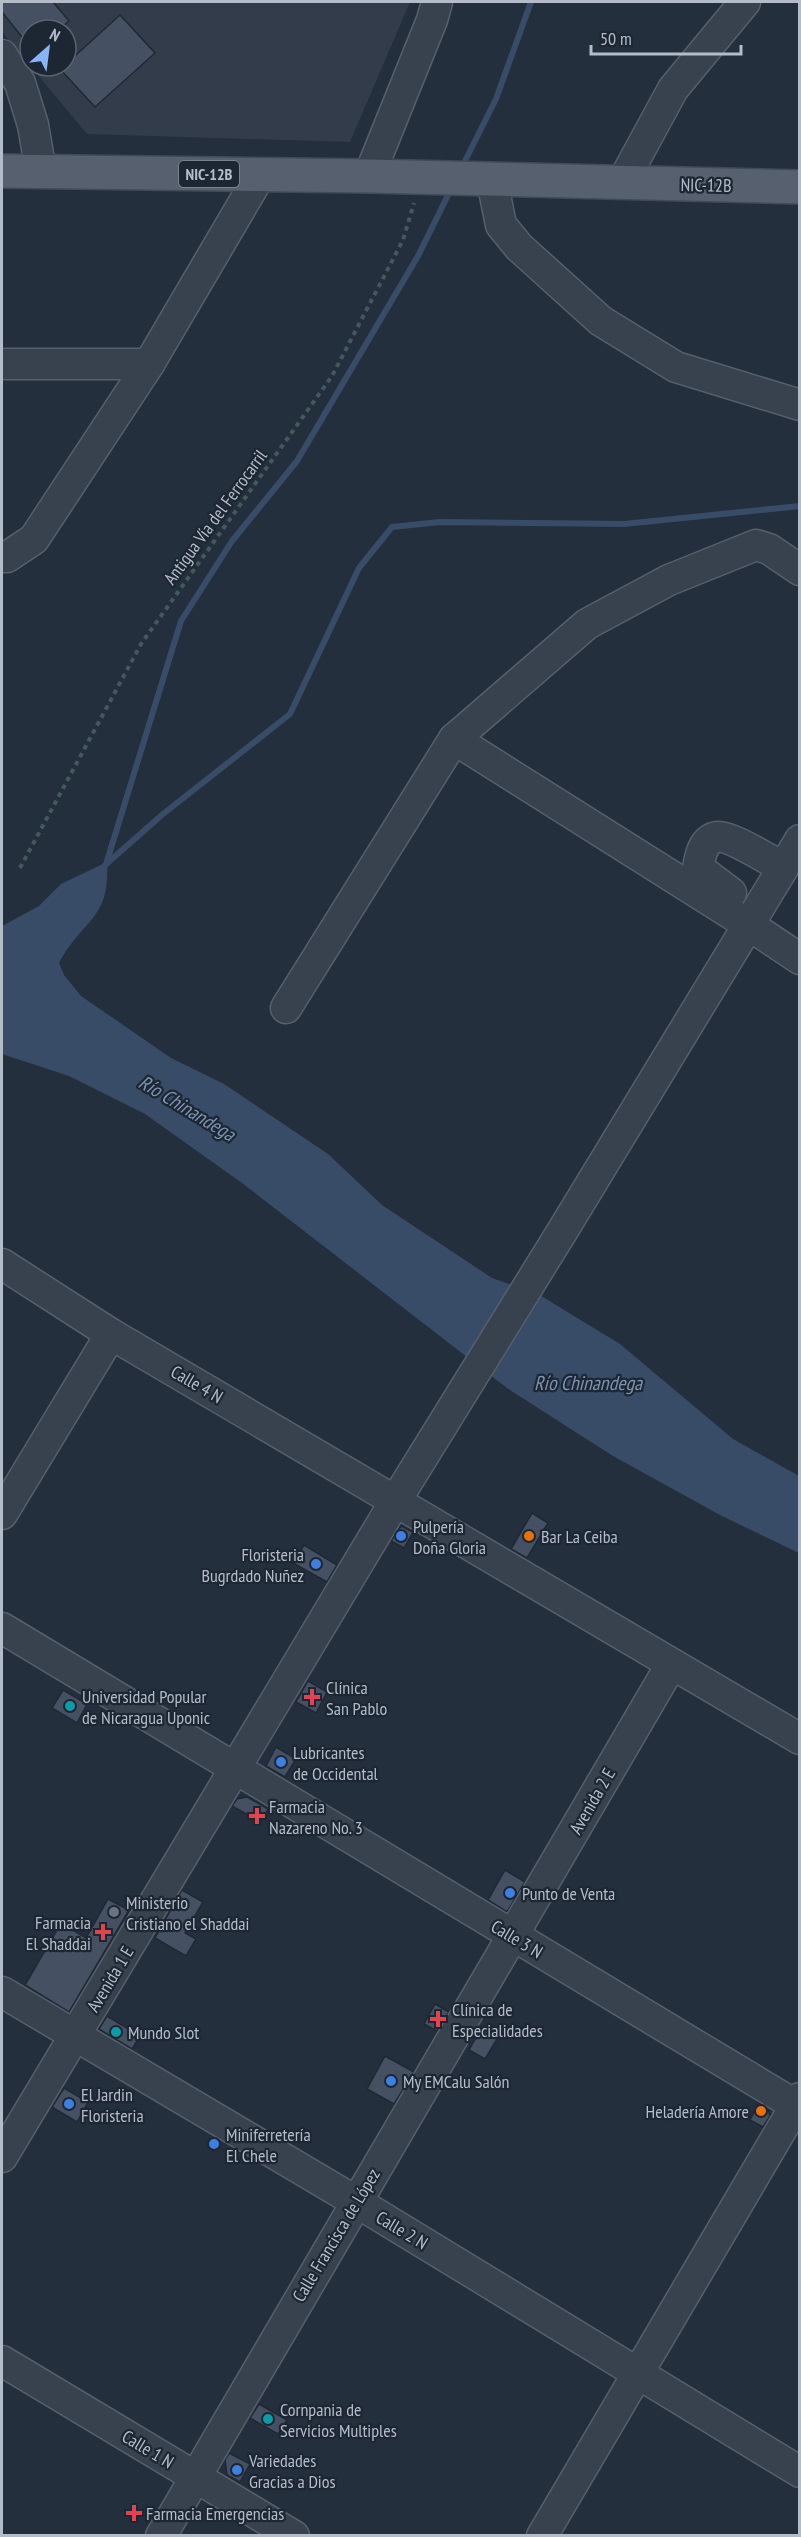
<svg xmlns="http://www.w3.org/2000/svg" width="801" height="2537" font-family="'PT Sans Narrow',sans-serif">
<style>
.airport{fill:#323c4b;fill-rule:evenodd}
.water{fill:#394c67}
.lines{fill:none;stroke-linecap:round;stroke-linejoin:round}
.stream{stroke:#394c67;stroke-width:6}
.building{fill:#455162;stroke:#1f2835;stroke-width:1.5}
.minor-casing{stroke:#565f6c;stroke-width:33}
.major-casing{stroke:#414a57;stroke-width:36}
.path{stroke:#44595c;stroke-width:4;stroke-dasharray:4.5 4.5;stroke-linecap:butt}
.minor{stroke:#38414e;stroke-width:30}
.major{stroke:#56606e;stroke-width:33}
.shop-dot{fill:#3f7fe0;stroke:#1d2633;stroke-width:2}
.food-dot{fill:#e8710a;stroke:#1d2633;stroke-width:2}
.health-dot{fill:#e0444e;stroke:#1d2633;stroke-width:2}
.culture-dot{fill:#0f9aa8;stroke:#1d2633;stroke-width:2}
.worship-dot{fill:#6b7280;stroke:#1d2633;stroke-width:2}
.labels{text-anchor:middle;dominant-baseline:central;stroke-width:4.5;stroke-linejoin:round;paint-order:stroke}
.shield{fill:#1d2633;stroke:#878f9c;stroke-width:1.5}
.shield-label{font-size:16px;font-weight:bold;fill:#b4bcc9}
.street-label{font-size:18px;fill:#b4bcc9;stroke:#1d2633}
.poi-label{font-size:18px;fill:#b4bcc9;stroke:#1d2633;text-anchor:start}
.water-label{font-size:20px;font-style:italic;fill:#7c92b1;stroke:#1d2633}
</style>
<rect width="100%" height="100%" fill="#242f3e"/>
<path class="airport" d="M2,2H410L350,142L87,134L2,32ZM30,30H66V66H30Z"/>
<path class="water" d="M107,862C110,921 83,918 59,963L64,975L81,996L171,1058L224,1084L328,1154L382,1205L492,1278L538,1294L620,1344L733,1439L799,1476V1553L720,1515L613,1456L507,1388L242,1183L145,1114L69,1076L2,1054V926L39,906L61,884Z"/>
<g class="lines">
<g class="stream">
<path d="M462,167L496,99L531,2"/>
<path d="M107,861L181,621L232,541L297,461L418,256L452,187"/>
<path d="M104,866L163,814L290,714L359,568L392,527L440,522L624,524L800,506"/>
</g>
</g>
<g class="building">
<path d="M2,2H53L69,21L58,30H30V47L2,12Z"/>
<path d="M120,15L155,53L95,107L60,69L66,66V64Z"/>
<path d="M532,1513L548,1523L527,1558L511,1549Z"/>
<path d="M401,1526L413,1532L404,1548L391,1541Z"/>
<path d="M304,1545L337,1565L327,1582L293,1563Z"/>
<path d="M308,1681L327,1692L316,1713L296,1702Z"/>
<path d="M63,1690L87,1704L77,1723L52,1708Z"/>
<path d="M276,1747L296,1759L285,1777L266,1766Z"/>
<path d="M247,1797L268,1809L261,1822L232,1806L237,1799Z"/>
<path d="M505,1870L525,1882L507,1912L488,1900Z"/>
<path d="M182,1890L203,1902L185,1933L196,1939L186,1956L155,1938Z"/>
<path d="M108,1899L129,1910L69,2012L25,1985L61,1923L86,1938Z"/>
<path d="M435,2004L449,2012L437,2031L424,2024Z"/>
<path d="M107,2016L140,2036L132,2049L99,2029Z"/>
<path d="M482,2027L499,2036L485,2059L469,2050Z"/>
<path d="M385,2056L414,2072L394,2104L367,2089Z"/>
<path d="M64,2088L88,2102L77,2122L52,2107Z"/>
<path d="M759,2103L768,2109L770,2116L763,2127L750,2120Z"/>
<path d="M259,2404L287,2420L278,2434L250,2418Z"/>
<path d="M229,2453L250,2464L240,2482L227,2475L225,2460Z"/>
</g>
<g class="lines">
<defs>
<g id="minor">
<path d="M2,55L20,83L33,125L41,172"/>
<path d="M369,176L432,20L437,2"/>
<path d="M492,180L501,225L519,247L601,321L676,367L800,405"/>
<path d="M622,183L673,89L745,2"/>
<path d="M2,364H149"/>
<path d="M2,557H7L34,539L149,364L260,175"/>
<path d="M454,739L749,925L800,959"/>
<path d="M731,893L698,868C700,857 703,839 717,837C730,835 770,861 783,867"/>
<path d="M286,1008L454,739L587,624L669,580L756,545L769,549L800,570"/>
<path d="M2,1264L111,1334L800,1739"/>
<path d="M2,1514L111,1334"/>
<path d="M2,1628L800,2108"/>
<path d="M2,1992L355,2201L800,2472"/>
<path d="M2,2157L396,1500L563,1230L800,840"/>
<path d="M2,2361L294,2536"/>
<path d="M161,2536C330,2245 503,1957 671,1665"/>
<path d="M542,2536L800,2098"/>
</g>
<path id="major" d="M2,171L369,176L800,187"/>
</defs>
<use href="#minor" class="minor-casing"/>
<use href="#major" class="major-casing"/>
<path class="path" d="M20,868L141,644L332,376L403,240L414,203"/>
<use href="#minor" class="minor"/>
<use href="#major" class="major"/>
</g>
<g class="shop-dot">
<circle cx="401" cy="1536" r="6"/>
<circle cx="316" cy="1564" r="6"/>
<circle cx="281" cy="1762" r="6"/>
<circle cx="510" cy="1893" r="6"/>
<circle cx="391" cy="2081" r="6"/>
<circle cx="69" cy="2104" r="6"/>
<circle cx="214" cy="2144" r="6"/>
<circle cx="237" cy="2470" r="6"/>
</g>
<g class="food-dot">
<circle cx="529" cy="1536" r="6"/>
<circle cx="761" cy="2111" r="6"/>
</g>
<g class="health-dot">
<path d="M309 1688h6v6h6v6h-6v6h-6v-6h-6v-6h6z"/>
<path d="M254 1807h6v6h6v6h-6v6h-6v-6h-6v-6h6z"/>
<path d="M100 1923h6v6h6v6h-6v6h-6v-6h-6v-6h6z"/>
<path d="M435 2010h6v6h6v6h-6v6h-6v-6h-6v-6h6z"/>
<path d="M131 2504h6v6h6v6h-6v6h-6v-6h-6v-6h6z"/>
</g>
<g class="culture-dot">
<circle cx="70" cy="1706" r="6"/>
<circle cx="116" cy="2032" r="6"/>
<circle cx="268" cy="2419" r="6"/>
</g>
<circle class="worship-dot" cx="114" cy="1912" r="6"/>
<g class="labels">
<rect class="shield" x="179" y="161" width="60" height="26" rx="4.5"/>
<g class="shield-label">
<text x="209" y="174">NIC-12B</text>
</g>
<g class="street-label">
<text transform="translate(706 185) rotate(1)">NIC-12B</text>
<text transform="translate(215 517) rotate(-54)">Antigua Vía del Ferrocarril</text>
<text transform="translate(197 1384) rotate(30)">Calle 4 N</text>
<text transform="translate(592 1801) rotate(-60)">Avenida 2 E</text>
<text transform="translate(517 1939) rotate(31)">Calle 3 N</text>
<text transform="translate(110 1979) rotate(-59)">Avenida 1 E</text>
<text transform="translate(402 2230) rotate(31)">Calle 2 N</text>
<text transform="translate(336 2235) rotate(-59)">Calle Francisca de López</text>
<text transform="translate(148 2449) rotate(31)">Calle 1 N</text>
</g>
<g class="poi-label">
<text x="413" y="1526">Pulpería<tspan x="413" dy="21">Doña Gloria</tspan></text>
<text x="541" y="1536">Bar La Ceiba</text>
<text x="304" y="1554" text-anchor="end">Floristeria<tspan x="304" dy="21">Bugrdado Nuñez</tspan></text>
<text x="326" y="1687">Clínica<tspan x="326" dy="21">San Pablo</tspan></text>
<text x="82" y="1696">Universidad Popular<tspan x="82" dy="21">de Nicaragua Uponic</tspan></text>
<text x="293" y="1752">Lubricantes<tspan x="293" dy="21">de Occidental</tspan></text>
<text x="269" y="1806">Farmacia<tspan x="269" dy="21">Nazareno No. 3</tspan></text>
<text x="522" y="1893">Punto de Venta</text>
<text x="126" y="1902">Ministerio<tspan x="126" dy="21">Cristiano el Shaddai</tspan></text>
<text x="91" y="1922" text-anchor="end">Farmacia<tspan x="91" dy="21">El Shaddai</tspan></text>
<text x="452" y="2009">Clínica de<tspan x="452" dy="21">Especialidades</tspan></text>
<text x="128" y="2032">Mundo Slot</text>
<text x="403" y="2081">My EMCalu Salón</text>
<text x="81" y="2094">El Jardin<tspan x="81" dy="21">Floristeria</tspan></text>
<text x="749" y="2111" text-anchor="end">Heladería Amore</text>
<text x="226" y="2134">Miniferretería<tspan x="226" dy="21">El Chele</tspan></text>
<text x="280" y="2409">Cornpania de<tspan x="280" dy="21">Servicios Multiples</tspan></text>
<text x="249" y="2460">Variedades<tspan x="249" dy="21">Gracias a Dios</tspan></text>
<text x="146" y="2513">Farmacia Emergencias</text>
</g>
<g class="water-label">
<text transform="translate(187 1108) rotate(31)">Río Chinandega</text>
<text x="588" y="1383">Río Chinandega</text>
</g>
</g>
<rect width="801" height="2537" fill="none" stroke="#b4bcc9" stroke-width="6"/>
<g transform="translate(48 48) rotate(28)"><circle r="28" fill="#1d2633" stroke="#59626f" stroke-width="1.5"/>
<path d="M0-4.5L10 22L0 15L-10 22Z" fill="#8ab4f8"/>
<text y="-9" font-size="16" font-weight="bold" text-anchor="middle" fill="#b4bcc9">N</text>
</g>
<path d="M591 45v9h150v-9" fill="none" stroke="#b4bcc9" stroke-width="3"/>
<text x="600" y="45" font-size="18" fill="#b4bcc9" stroke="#1d2633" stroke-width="4.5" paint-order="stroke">50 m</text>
</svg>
